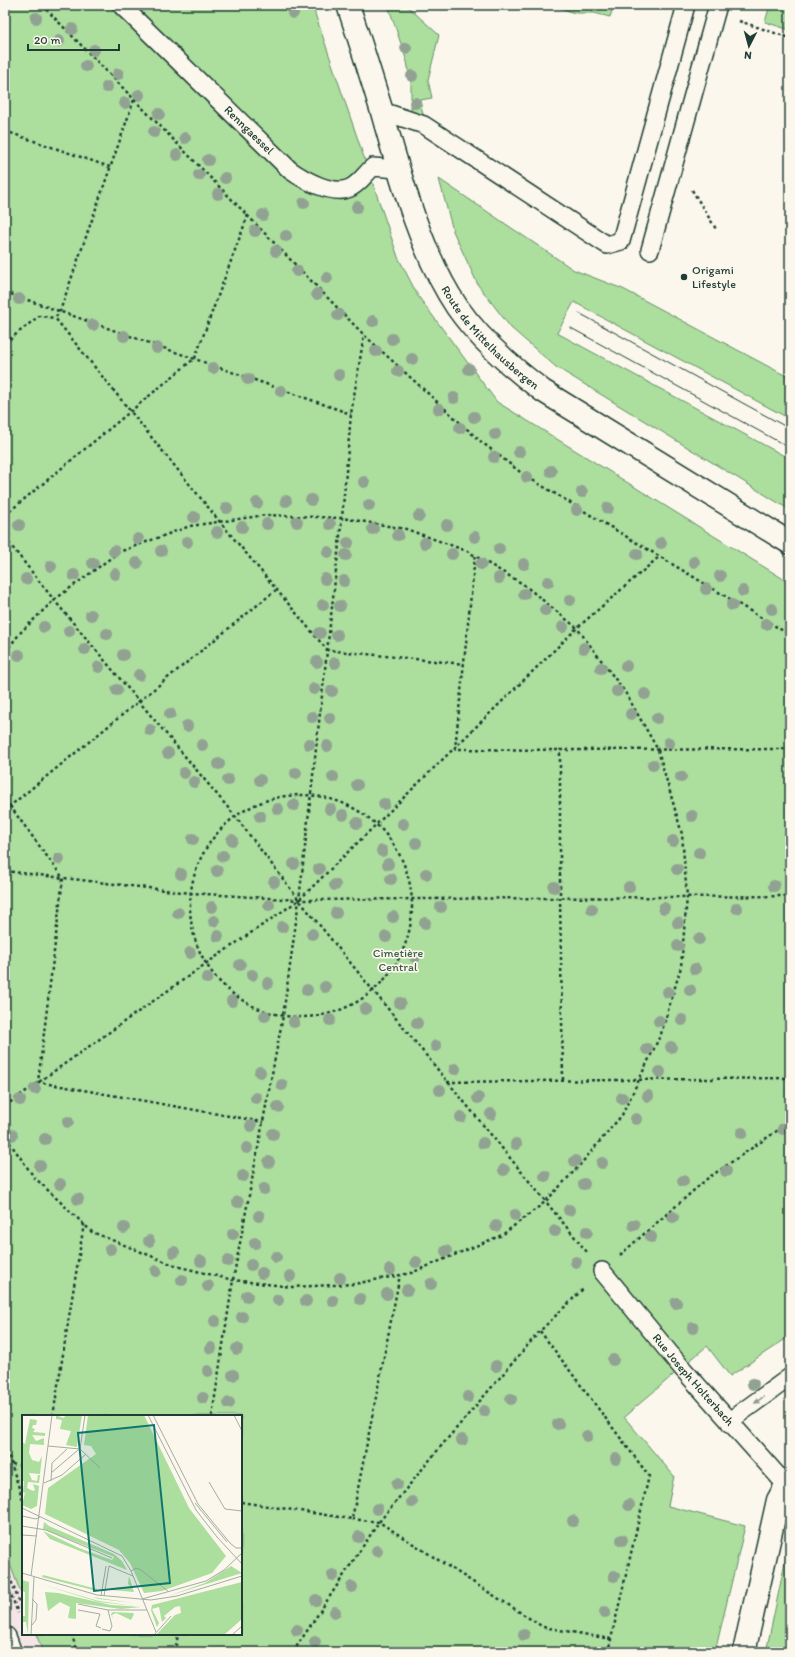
<svg xmlns="http://www.w3.org/2000/svg" width="795" height="1657" font-family="Itim,sans-serif">
<style>
.built{fill:#f6e5e7}
.green{fill:#acde9e;stroke:#668e69}
.lines{fill:none;stroke-linecap:round;stroke-linejoin:round}
.service-casing{stroke:#1f3d34;stroke-width:20}
.minor-casing{stroke:#1f3d34;stroke-width:25}
.tertiary-casing{stroke:#1f3d34;stroke-width:25}
.secondary-casing{stroke:#1f3d34;stroke-width:25}
.path{stroke:#1f3d34;stroke-width:2.5;stroke-dasharray:3 3;stroke-linecap:butt}
.service{stroke:#fbf7ec;stroke-width:17}
.minor{stroke:#fbf7ec;stroke-width:22}
.tertiary{stroke:#fbf7ec;stroke-width:22}
.secondary{stroke:#fbf7ec;stroke-width:22}
.tram{stroke:#1f3d34;stroke-width:1}
.tree{fill:#91a292}
.oneway{fill:#8d9a90}
.poi-dot{fill:#1f3d34;stroke:#fbf7ec;stroke-width:1.5}
.labels{text-anchor:middle;dominant-baseline:central;stroke-width:3.5;stroke-linejoin:round;paint-order:stroke}
.street-label{font-size:12px;fill:#1f3d34;stroke:#fbf7ec}
.poi-label{font-size:12px;fill:#1f3d34;stroke:#fbf7ec;text-anchor:start}
.park-label{font-size:12px;fill:#3b5d49;stroke:#fbf7ec}
.inset-road{fill:none;stroke:#a3ada2;stroke-width:1}
.view{fill:#0f766e;fill-opacity:0.15;stroke:#0f766e;stroke-width:2}
.inset-edge{fill:none;stroke:#1f3d34;stroke-width:2}
</style>
<rect width="100%" height="100%" fill="#fbf7ec"/>
<filter id="ink" filterUnits="userSpaceOnUse"><feTurbulence type="fractalNoise" baseFrequency=".025" numOctaves="2"/><feDisplacementMap in="SourceGraphic" scale="8" xChannelSelector="R" yChannelSelector="G"/><feConvolveMatrix kernelMatrix="1 2 1 2 8 2 1 2 1" color-interpolation-filters="sRGB"/></filter>
<g filter="url(#ink)">
<path class="built" d="M5,1551L23,1599V1634H36L43,1652H5Z"/>
<g class="green">
<path d="M5,5H312L398,257L418,296L497,402L790,583V1336L730,1376L707,1346L624,1417L674,1476L668,1506L745,1526L715,1652H43L36,1634H241V1416H23V1599L5,1551Z"/>
<path d="M388,5H406L439,35L428,80L432,98L420,100L424,119L411,112V83L407,62Z"/>
<path d="M553,5H614L610,17L594,13H574Z"/>
<path d="M770,5H790V30L765,22Z"/>
<path d="M439,179L574,270L623,289L790,378V419L574,302L557,333L790,459V510L556,367L511,328L478,285L453,231Z"/>
<path d="M790,1542V1652H766L788,1548Z"/>
</g>
<g class="lines">
<defs>
<g id="service">
<path id="s1" d="M121,5L290,170C304,180 333,196 350,188C359,184 366,173 373,167L398,169"/>
<path d="M382,111L424,125L607,245L621,241L686,5"/>
<path d="M650,250L718,5"/>
<path id="s2" d="M602,1271L682,1368L787,1486"/>
<path d="M730,1423L739,1414L790,1377"/>
</g>
<path id="minor" d="M744,1652L778,1500L783,1491L790,1484"/>
<g id="tertiary">
<path id="s3" d="M348,5C360,41 371,76 382,112C400,175 420,252 457,307C480,340 511,367 543,391L790,543"/>
</g>
<path id="secondary" d="M5,1638L10,1652"/>
</defs>
<use href="#service" class="service-casing"/>
<use href="#minor" class="minor-casing"/>
<use href="#tertiary" class="tertiary-casing"/>
<use href="#secondary" class="secondary-casing"/>
<g class="path">
<path d="M42,5L364,335L479,440L524,475L790,635"/>
<path d="M739,21L790,38"/>
<path d="M134,100L60,311L55,318L220,522L327,650L464,664"/>
<path d="M5,131L110,167"/>
<path d="M692,190L716,229"/>
<path d="M785,219H790"/>
<path d="M5,292L351,414"/>
<path d="M5,343L39,316L55,318"/>
<path d="M5,515L195,358L248,215"/>
<path d="M5,538L54,600L235,816L299,900L587,1252"/>
<path d="M475,556L455,749L560,750"/>
<path d="M5,652L21,632L54,600L119,552L190,526L266,515L342,518L406,529L467,551L523,584L577,628L625,692L658,750L682,834L687,897L681,967L661,1034L622,1115L579,1166L545,1202L502,1235L411,1273L354,1284L292,1287L233,1280L176,1266L92,1232L34,1177L5,1136"/>
<circle cx="301" cy="906" r="111"/>
<path d="M5,800L10,806L276,590"/>
<path d="M10,806L63,878L38,1082L263,1122"/>
<path d="M5,871L190,893L299,900L790,896"/>
<path d="M563,1080L560,898V750L790,749"/>
<path d="M447,1082L790,1078"/>
<path d="M5,1106L207,963L299,900L577,628L660,556"/>
<path d="M620,1255L708,1178L790,1122"/>
<path d="M540,1331L649,1476L608,1652"/>
<path d="M53,1416L84,1224"/>
<path d="M212,1416L233,1280L283,1016L299,900L342,518L351,414L364,335"/>
<path d="M5,1445L23,1500"/>
<path d="M12,1464L23,1466"/>
<path d="M241,1502L352,1519L400,1275"/>
<path d="M352,1519L379,1522L543,1627L611,1639"/>
<path d="M5,1565L23,1612"/>
<path d="M5,1579L18,1613"/>
<path d="M71,1634L78,1652"/>
<path d="M175,1652L178,1634"/>
<path d="M293,1652L379,1522L442,1445L540,1331L584,1288"/>
</g>
<use href="#service" class="service"/>
<use href="#minor" class="minor"/>
<use href="#tertiary" class="tertiary"/>
<use href="#secondary" class="secondary"/>
<g class="tram">
<path d="M579,313L790,429"/>
<path d="M571,328L790,448"/>
</g>
</g>
<g class="tree">
<circle cx="293" cy="13" r="6"/>
<circle cx="36" cy="18" r="6"/>
<circle cx="72" cy="29" r="6"/>
<circle cx="59" cy="41" r="6"/>
<circle cx="406" cy="48" r="6"/>
<circle cx="94" cy="50" r="6"/>
<circle cx="86" cy="66" r="6"/>
<circle cx="118" cy="74" r="6"/>
<circle cx="412" cy="76" r="6"/>
<circle cx="107" cy="87" r="6"/>
<circle cx="139" cy="95" r="6"/>
<circle cx="125" cy="103" r="6"/>
<circle cx="415" cy="103" r="6"/>
<circle cx="159" cy="114" r="6"/>
<circle cx="154" cy="132" r="6"/>
<circle cx="185" cy="138" r="6"/>
<circle cx="177" cy="155" r="6"/>
<circle cx="208" cy="160" r="6"/>
<circle cx="199" cy="175" r="6"/>
<circle cx="225" cy="178" r="6"/>
<circle cx="218" cy="194" r="6"/>
<circle cx="304" cy="203" r="6"/>
<circle cx="357" cy="207" r="6"/>
<circle cx="263" cy="215" r="6"/>
<circle cx="255" cy="231" r="6"/>
<circle cx="286" cy="236" r="6"/>
<circle cx="276" cy="251" r="6"/>
<circle cx="297" cy="271" r="6"/>
<circle cx="327" cy="278" r="6"/>
<circle cx="317" cy="294" r="6"/>
<circle cx="19" cy="299" r="6"/>
<circle cx="338" cy="315" r="6"/>
<circle cx="373" cy="321" r="6"/>
<circle cx="93" cy="325" r="6"/>
<circle cx="124" cy="336" r="6"/>
<circle cx="392" cy="339" r="6"/>
<circle cx="157" cy="348" r="6"/>
<circle cx="376" cy="351" r="6"/>
<circle cx="412" cy="359" r="6"/>
<circle cx="213" cy="368" r="6"/>
<circle cx="469" cy="369" r="6"/>
<circle cx="398" cy="371" r="6"/>
<circle cx="339" cy="375" r="6"/>
<circle cx="248" cy="379" r="6"/>
<circle cx="281" cy="391" r="6"/>
<circle cx="454" cy="398" r="6"/>
<circle cx="439" cy="409" r="6"/>
<circle cx="474" cy="417" r="6"/>
<circle cx="460" cy="428" r="6"/>
<circle cx="495" cy="434" r="6"/>
<circle cx="519" cy="452" r="6"/>
<circle cx="494" cy="457" r="6"/>
<circle cx="551" cy="471" r="6"/>
<circle cx="527" cy="477" r="6"/>
<circle cx="364" cy="482" r="6"/>
<circle cx="582" cy="492" r="6"/>
<circle cx="311" cy="500" r="6"/>
<circle cx="286" cy="501" r="6"/>
<circle cx="257" cy="503" r="6"/>
<circle cx="369" cy="505" r="6"/>
<circle cx="227" cy="508" r="6"/>
<circle cx="608" cy="508" r="6"/>
<circle cx="577" cy="510" r="6"/>
<circle cx="419" cy="516" r="6"/>
<circle cx="194" cy="517" r="6"/>
<circle cx="297" cy="522" r="6"/>
<circle cx="267" cy="524" r="6"/>
<circle cx="330" cy="524" r="6"/>
<circle cx="19" cy="525" r="6"/>
<circle cx="447" cy="525" r="6"/>
<circle cx="242" cy="527" r="6"/>
<circle cx="373" cy="529" r="6"/>
<circle cx="217" cy="532" r="6"/>
<circle cx="398" cy="535" r="6"/>
<circle cx="475" cy="537" r="6"/>
<circle cx="138" cy="539" r="6"/>
<circle cx="187" cy="542" r="6"/>
<circle cx="348" cy="543" r="6"/>
<circle cx="425" cy="543" r="6"/>
<circle cx="661" cy="543" r="6"/>
<circle cx="499" cy="549" r="6"/>
<circle cx="114" cy="551" r="6"/>
<circle cx="161" cy="551" r="6"/>
<circle cx="328" cy="552" r="6"/>
<circle cx="452" cy="554" r="6"/>
<circle cx="637" cy="554" r="6"/>
<circle cx="346" cy="555" r="6"/>
<circle cx="694" cy="562" r="6"/>
<circle cx="93" cy="563" r="6"/>
<circle cx="137" cy="563" r="6"/>
<circle cx="481" cy="564" r="6"/>
<circle cx="524" cy="564" r="6"/>
<circle cx="51" cy="566" r="6"/>
<circle cx="115" cy="574" r="6"/>
<circle cx="74" cy="575" r="6"/>
<circle cx="720" cy="576" r="6"/>
<circle cx="499" cy="578" r="6"/>
<circle cx="26" cy="579" r="6"/>
<circle cx="325" cy="579" r="6"/>
<circle cx="344" cy="581" r="6"/>
<circle cx="548" cy="582" r="6"/>
<circle cx="706" cy="589" r="6"/>
<circle cx="743" cy="591" r="6"/>
<circle cx="524" cy="594" r="6"/>
<circle cx="570" cy="600" r="6"/>
<circle cx="323" cy="605" r="6"/>
<circle cx="732" cy="605" r="6"/>
<circle cx="340" cy="606" r="6"/>
<circle cx="772" cy="609" r="6"/>
<circle cx="545" cy="610" r="6"/>
<circle cx="91" cy="615" r="6"/>
<circle cx="766" cy="624" r="6"/>
<circle cx="44" cy="627" r="6"/>
<circle cx="563" cy="627" r="6"/>
<circle cx="69" cy="631" r="6"/>
<circle cx="320" cy="633" r="6"/>
<circle cx="107" cy="634" r="6"/>
<circle cx="337" cy="635" r="6"/>
<circle cx="584" cy="648" r="6"/>
<circle cx="85" cy="649" r="6"/>
<circle cx="19" cy="655" r="6"/>
<circle cx="123" cy="655" r="6"/>
<circle cx="317" cy="662" r="6"/>
<circle cx="335" cy="663" r="6"/>
<circle cx="626" cy="666" r="6"/>
<circle cx="99" cy="667" r="6"/>
<circle cx="601" cy="668" r="6"/>
<circle cx="139" cy="675" r="6"/>
<circle cx="314" cy="689" r="6"/>
<circle cx="117" cy="690" r="6"/>
<circle cx="332" cy="691" r="6"/>
<circle cx="617" cy="691" r="6"/>
<circle cx="645" cy="694" r="6"/>
<circle cx="170" cy="714" r="6"/>
<circle cx="631" cy="714" r="6"/>
<circle cx="312" cy="717" r="6"/>
<circle cx="330" cy="718" r="6"/>
<circle cx="657" cy="718" r="6"/>
<circle cx="187" cy="726" r="6"/>
<circle cx="150" cy="730" r="6"/>
<circle cx="669" cy="743" r="6"/>
<circle cx="309" cy="744" r="6"/>
<circle cx="202" cy="745" r="6"/>
<circle cx="327" cy="746" r="6"/>
<circle cx="168" cy="753" r="6"/>
<circle cx="219" cy="764" r="6"/>
<circle cx="653" cy="765" r="6"/>
<circle cx="184" cy="773" r="6"/>
<circle cx="296" cy="773" r="6"/>
<circle cx="333" cy="777" r="6"/>
<circle cx="681" cy="777" r="6"/>
<circle cx="228" cy="780" r="6"/>
<circle cx="260" cy="780" r="6"/>
<circle cx="194" cy="782" r="6"/>
<circle cx="357" cy="785" r="6"/>
<circle cx="384" cy="804" r="6"/>
<circle cx="294" cy="805" r="6"/>
<circle cx="278" cy="809" r="6"/>
<circle cx="330" cy="809" r="6"/>
<circle cx="343" cy="815" r="6"/>
<circle cx="260" cy="816" r="6"/>
<circle cx="692" cy="816" r="6"/>
<circle cx="357" cy="823" r="6"/>
<circle cx="403" cy="824" r="6"/>
<circle cx="193" cy="839" r="6"/>
<circle cx="232" cy="840" r="6"/>
<circle cx="673" cy="841" r="6"/>
<circle cx="416" cy="843" r="6"/>
<circle cx="382" cy="851" r="6"/>
<circle cx="699" cy="853" r="6"/>
<circle cx="223" cy="856" r="6"/>
<circle cx="59" cy="859" r="6"/>
<circle cx="294" cy="864" r="6"/>
<circle cx="388" cy="864" r="6"/>
<circle cx="319" cy="869" r="6"/>
<circle cx="677" cy="869" r="6"/>
<circle cx="217" cy="871" r="6"/>
<circle cx="181" cy="874" r="6"/>
<circle cx="426" cy="874" r="6"/>
<circle cx="391" cy="879" r="6"/>
<circle cx="274" cy="882" r="6"/>
<circle cx="335" cy="885" r="6"/>
<circle cx="774" cy="886" r="6"/>
<circle cx="554" cy="887" r="6"/>
<circle cx="629" cy="887" r="6"/>
<circle cx="269" cy="905" r="6"/>
<circle cx="212" cy="907" r="6"/>
<circle cx="441" cy="907" r="6"/>
<circle cx="664" cy="908" r="6"/>
<circle cx="737" cy="908" r="6"/>
<circle cx="592" cy="909" r="6"/>
<circle cx="178" cy="913" r="6"/>
<circle cx="336" cy="913" r="6"/>
<circle cx="393" cy="917" r="6"/>
<circle cx="214" cy="921" r="6"/>
<circle cx="425" cy="923" r="6"/>
<circle cx="678" cy="923" r="6"/>
<circle cx="282" cy="927" r="6"/>
<circle cx="312" cy="934" r="6"/>
<circle cx="218" cy="936" r="6"/>
<circle cx="386" cy="937" r="6"/>
<circle cx="699" cy="939" r="6"/>
<circle cx="678" cy="946" r="6"/>
<circle cx="190" cy="953" r="6"/>
<circle cx="415" cy="957" r="6"/>
<circle cx="240" cy="965" r="6"/>
<circle cx="695" cy="969" r="6"/>
<circle cx="252" cy="975" r="6"/>
<circle cx="207" cy="978" r="6"/>
<circle cx="268" cy="983" r="6"/>
<circle cx="325" cy="987" r="6"/>
<circle cx="307" cy="990" r="6"/>
<circle cx="690" cy="990" r="6"/>
<circle cx="668" cy="992" r="6"/>
<circle cx="232" cy="1001" r="6"/>
<circle cx="400" cy="1003" r="6"/>
<circle cx="365" cy="1009" r="6"/>
<circle cx="265" cy="1016" r="6"/>
<circle cx="330" cy="1020" r="6"/>
<circle cx="682" cy="1020" r="6"/>
<circle cx="659" cy="1021" r="6"/>
<circle cx="294" cy="1022" r="6"/>
<circle cx="417" cy="1023" r="6"/>
<circle cx="436" cy="1046" r="6"/>
<circle cx="671" cy="1047" r="6"/>
<circle cx="647" cy="1049" r="6"/>
<circle cx="455" cy="1069" r="6"/>
<circle cx="260" cy="1072" r="6"/>
<circle cx="660" cy="1072" r="6"/>
<circle cx="282" cy="1085" r="6"/>
<circle cx="35" cy="1089" r="6"/>
<circle cx="440" cy="1090" r="6"/>
<circle cx="648" cy="1096" r="6"/>
<circle cx="256" cy="1098" r="6"/>
<circle cx="478" cy="1098" r="6"/>
<circle cx="622" cy="1098" r="6"/>
<circle cx="20" cy="1100" r="6"/>
<circle cx="278" cy="1107" r="6"/>
<circle cx="491" cy="1114" r="6"/>
<circle cx="461" cy="1117" r="6"/>
<circle cx="636" cy="1119" r="6"/>
<circle cx="68" cy="1122" r="6"/>
<circle cx="251" cy="1126" r="6"/>
<circle cx="783" cy="1129" r="6"/>
<circle cx="742" cy="1133" r="6"/>
<circle cx="273" cy="1134" r="6"/>
<circle cx="12" cy="1135" r="6"/>
<circle cx="45" cy="1139" r="6"/>
<circle cx="483" cy="1143" r="6"/>
<circle cx="516" cy="1144" r="6"/>
<circle cx="247" cy="1148" r="6"/>
<circle cx="575" cy="1161" r="6"/>
<circle cx="269" cy="1162" r="6"/>
<circle cx="602" cy="1163" r="6"/>
<circle cx="40" cy="1166" r="6"/>
<circle cx="504" cy="1170" r="6"/>
<circle cx="726" cy="1171" r="6"/>
<circle cx="243" cy="1176" r="6"/>
<circle cx="545" cy="1176" r="6"/>
<circle cx="683" cy="1181" r="6"/>
<circle cx="60" cy="1184" r="6"/>
<circle cx="584" cy="1184" r="6"/>
<circle cx="264" cy="1189" r="6"/>
<circle cx="78" cy="1199" r="6"/>
<circle cx="238" cy="1202" r="6"/>
<circle cx="569" cy="1210" r="6"/>
<circle cx="515" cy="1215" r="6"/>
<circle cx="259" cy="1216" r="6"/>
<circle cx="673" cy="1217" r="6"/>
<circle cx="634" cy="1225" r="6"/>
<circle cx="496" cy="1226" r="6"/>
<circle cx="124" cy="1228" r="6"/>
<circle cx="555" cy="1231" r="6"/>
<circle cx="587" cy="1232" r="6"/>
<circle cx="233" cy="1234" r="6"/>
<circle cx="651" cy="1237" r="6"/>
<circle cx="149" cy="1241" r="6"/>
<circle cx="255" cy="1243" r="6"/>
<circle cx="110" cy="1249" r="6"/>
<circle cx="446" cy="1251" r="6"/>
<circle cx="174" cy="1252" r="6"/>
<circle cx="276" cy="1257" r="6"/>
<circle cx="201" cy="1261" r="6"/>
<circle cx="228" cy="1261" r="6"/>
<circle cx="416" cy="1262" r="6"/>
<circle cx="576" cy="1262" r="6"/>
<circle cx="251" cy="1265" r="6"/>
<circle cx="390" cy="1270" r="6"/>
<circle cx="156" cy="1271" r="6"/>
<circle cx="262" cy="1273" r="6"/>
<circle cx="290" cy="1276" r="6"/>
<circle cx="340" cy="1278" r="6"/>
<circle cx="182" cy="1280" r="6"/>
<circle cx="431" cy="1284" r="6"/>
<circle cx="208" cy="1286" r="6"/>
<circle cx="407" cy="1290" r="6"/>
<circle cx="387" cy="1294" r="6"/>
<circle cx="247" cy="1296" r="6"/>
<circle cx="360" cy="1299" r="6"/>
<circle cx="278" cy="1300" r="6"/>
<circle cx="306" cy="1301" r="6"/>
<circle cx="333" cy="1301" r="6"/>
<circle cx="676" cy="1303" r="6"/>
<circle cx="242" cy="1317" r="6"/>
<circle cx="215" cy="1321" r="6"/>
<circle cx="693" cy="1328" r="6"/>
<circle cx="211" cy="1348" r="6"/>
<circle cx="237" cy="1349" r="6"/>
<circle cx="613" cy="1360" r="6"/>
<circle cx="496" cy="1366" r="6"/>
<circle cx="208" cy="1371" r="6"/>
<circle cx="233" cy="1375" r="6"/>
<circle cx="753" cy="1384" r="6"/>
<circle cx="468" cy="1397" r="6"/>
<circle cx="203" cy="1398" r="6"/>
<circle cx="511" cy="1399" r="6"/>
<circle cx="229" cy="1403" r="6"/>
<circle cx="484" cy="1411" r="6"/>
<circle cx="558" cy="1424" r="6"/>
<circle cx="587" cy="1436" r="6"/>
<circle cx="462" cy="1440" r="6"/>
<circle cx="616" cy="1459" r="6"/>
<circle cx="397" cy="1484" r="6"/>
<circle cx="412" cy="1502" r="6"/>
<circle cx="629" cy="1505" r="6"/>
<circle cx="377" cy="1509" r="6"/>
<circle cx="573" cy="1521" r="6"/>
<circle cx="359" cy="1537" r="6"/>
<circle cx="622" cy="1540" r="6"/>
<circle cx="377" cy="1551" r="6"/>
<circle cx="333" cy="1575" r="6"/>
<circle cx="614" cy="1576" r="6"/>
<circle cx="352" cy="1587" r="6"/>
<circle cx="316" cy="1600" r="6"/>
<circle cx="335" cy="1612" r="6"/>
<circle cx="605" cy="1612" r="6"/>
<circle cx="297" cy="1630" r="6"/>
<circle cx="524" cy="1635" r="6"/>
<circle cx="315" cy="1642" r="6"/>
</g>
<defs><path id="oneway-solid" d="M-6-.8H1V-3.2L6.5 0L1 3.2V.8H-6Z"/></defs>
<use class="oneway" href="#oneway-solid" transform="translate(759 1400) rotate(144)"/>
</g>
<circle class="poi-dot" cx="684" cy="277" r="4"/>
<g class="labels">
<g class="street-label">
<text stroke="none"><textPath href="#s1" startOffset="179">Renngaessel</textPath></text>
<text stroke="none"><textPath href="#s3" startOffset="367">Route de Mittelhausbergen</textPath></text>
<text stroke="none"><textPath href="#s2" startOffset="142">Rue Joseph Holterbach</textPath></text>
</g>
<g class="poi-label">
<text x="692" y="270">Origami<tspan x="692" dy="14">Lifestyle</tspan></text>
</g>
<g class="park-label">
<text x="398" y="953">Cimetière<tspan x="398" dy="14">Central</tspan></text>
</g>
</g>
<g transform="translate(22 1415)">
<rect width="220" height="220" fill="#fbf7ec"/>
<path d="M34,0L41,3L45,0H60L55,32L44,30L49,16L38,14L40,5L34,4ZM66,0H122L167,93L204,141L190,158L140,176L122,178L108,148L97,135L23,99L26,73L74,39L69,31L62,30ZM8,4L15,5L14,10H11L10,13L13,14L11,17L23,18V21L10,20L14,26L22,23V30L8,29L7,38L10,45L17,47L20,41L18,59L7,58L10,65L15,66L16,60H18L17,68L6,67L5,73L11,76L13,75L11,69L17,71L15,91L9,94L0,90L3,78L1,77L2,66H0V27L3,29ZM22,107L27,111L92,139L100,146L105,155L28,124L21,116L57,133L90,145L92,142L21,114ZM209,151L220,158L146,181L183,168ZM21,160L75,174V176L20,162ZM107,161L112,177L89,175L90,173L109,172L106,169ZM0,165L7,167L6,220L4,207H0V201H3V177L0,176ZM19,167L70,182L111,188L77,184ZM220,167V204L202,220H134L153,200L159,198L158,191L153,192L142,201L144,203L140,207L137,192L130,194L137,208L135,212L129,195L130,190ZM18,169L77,186L112,191L77,187ZM23,177L36,178L89,190L119,192L99,194L54,188V204L46,203L48,192L38,187L26,196ZM91,197L111,198L112,199L109,205L94,198L90,200L91,204L89,199Z" fill="#acde9e"/>
<path class="inset-road" d="M126,0L174,95L195,122L220,149M131,0L176,89L208,128L214,133H220M212,0L220,16M26,31L58,34M58,34L63,0M58,34L78,53M29,58L56,35M29,66L30,48L45,34M187,67L203,94L220,96M22,68L40,60L64,39M173,88L205,127M0,93L100,141L109,156L134,217M0,101L14,104L18,102M0,111L24,115L90,143M0,120L15,121M109,156L114,153L119,155L147,177M0,158L75,180L129,185L155,181L220,161M9,161L30,0M79,181L84,151M82,181L87,151L111,161M120,184L184,166L202,155L220,138M56,189L86,195M56,195L78,199L74,211L79,213M10,210L14,205L15,189L10,184M80,214L88,216L90,211L86,195H125M9,220L12,162M132,220L149,201M210,220L220,211"/>
<path class="view" d="M132,10L148,168L72,176L56,18Z"/>
<rect width="220" height="220" class="inset-edge"/>
</g>
<rect width="795" height="1657" fill="none" stroke="#fbf7ec" stroke-width="20"/>
<rect x="10" y="10" width="775" height="1637" fill="none" stroke="#1f3d34" stroke-width="1.5" filter="url(#ink)"/>
<g transform="translate(749 46) rotate(186)" stroke="#fbf7ec" stroke-width="3" paint-order="stroke">
<path d="M0-3L7 15L0 10L-7 15Z" fill="#1f3d34"/>
<text y="-6" font-size="11" font-weight="bold" text-anchor="middle" fill="#1f3d34">N</text>
</g>
<path d="M28 44v6h91v-6" fill="none" stroke="#1f3d34" stroke-width="2"/>
<text x="34" y="44" font-size="12" fill="#1f3d34" stroke="#fbf7ec" stroke-width="3" paint-order="stroke">20 m</text>
</svg>
